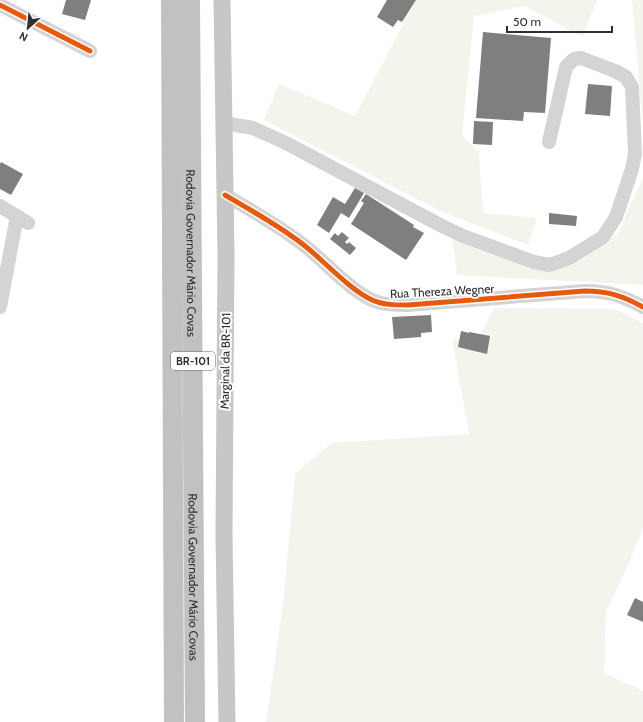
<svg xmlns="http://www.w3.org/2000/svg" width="643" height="722" font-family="Cabin,sans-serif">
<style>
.green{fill:#f1f5ec}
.building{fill:#7f7f7f}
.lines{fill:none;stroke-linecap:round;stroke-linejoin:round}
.minor{stroke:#d4d4d4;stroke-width:14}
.major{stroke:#c7c7c7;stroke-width:17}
.highway{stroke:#c1c1c1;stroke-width:20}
.cycleway-casing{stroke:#fff;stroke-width:8}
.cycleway{stroke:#e8590c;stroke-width:5}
.labels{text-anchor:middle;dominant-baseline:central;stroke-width:4;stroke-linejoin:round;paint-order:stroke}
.shield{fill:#fff;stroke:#6d6d6d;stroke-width:1}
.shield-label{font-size:11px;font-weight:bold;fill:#2f2f2f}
.street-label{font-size:12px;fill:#2f2f2f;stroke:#fff}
</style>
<rect width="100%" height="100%" fill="#fff"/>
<g class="green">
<path d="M416,0H597L583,37L525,6L474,16L462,135L479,153L482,200L484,213L537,218L528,245L440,211L264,120L279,84L355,116Z"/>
<path d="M632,0H643V126Z"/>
<path d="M643,178V285L457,275L452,237L548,269L617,235Z"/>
<path d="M494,308L615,309L643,323V527L630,561L606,612L604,673L643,691V722H266L283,605L295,474L331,443L469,434L452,339L479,337Z"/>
</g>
<g class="building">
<path d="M66,0H91L85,20L62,14Z"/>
<path d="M387,0H416L402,22L398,20L393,27L377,17Z"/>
<path d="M483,32L551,38L545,113L524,112L523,121L476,118Z"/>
<path d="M588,84L612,86L610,116L585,114Z"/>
<path d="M474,121L493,122L492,145L473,144Z"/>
<path d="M1,162L23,174L11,195L0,189V164Z"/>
<path d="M355,188L364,193L349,218L341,213L329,233L317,225L333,197L345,204Z"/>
<path d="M366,194L414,225L413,227L424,233L406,260L351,224L364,203L361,201Z"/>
<path d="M549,213L577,216L576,226L549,224Z"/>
<path d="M342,232L349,238L345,242L347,244L349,242L356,248L350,255L330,239L335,233L338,236Z"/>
<path d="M431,315L432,332L421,333V337L394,339L392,317Z"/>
<path d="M461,331L469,333V332L490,336L487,354L458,347Z"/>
<path d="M635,598L643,602V622L627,615Z"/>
</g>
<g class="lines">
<g class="minor">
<path d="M0,5L90,51"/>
<path d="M224,123L253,128L286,143L440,225L463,236L534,262L550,265L569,258L603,237L616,217L632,169L635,154L632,87L626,77L615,71L581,58L574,59L566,67L549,142"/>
<path d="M225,195C252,211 280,226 305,246C325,262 349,289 372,300C383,305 395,305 408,305L585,291C608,291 623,296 643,307"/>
<path d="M0,206L28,223"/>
<path d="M0,307L17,216"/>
</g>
<path class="major" d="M222,0L226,255L224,535L227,722"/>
<g class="highway">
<path d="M171,0L174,722"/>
<path id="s1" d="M190,0L195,722"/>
</g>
<defs>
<g id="cycleway">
<path d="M0,5L90,51"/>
<path d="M225,195C252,211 280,226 305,246C325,262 349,289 372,300C383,305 395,305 408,305L585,291C608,291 623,296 643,307"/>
</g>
</defs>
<use href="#cycleway" class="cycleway-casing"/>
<use href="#cycleway" class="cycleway"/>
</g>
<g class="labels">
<rect class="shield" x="171" y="352" width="44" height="18" rx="3"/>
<g class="shield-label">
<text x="193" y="361">BR-101</text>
</g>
<g class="street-label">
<text stroke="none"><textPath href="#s1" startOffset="253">Rodovia Governador Mário Covas</textPath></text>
<text transform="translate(442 291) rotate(-3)">Rua Thereza Wegner</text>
<text transform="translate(225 361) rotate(-89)">Marginal da BR-101</text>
<text stroke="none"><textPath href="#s1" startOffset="577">Rodovia Governador Mário Covas</textPath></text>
</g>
</g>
<g transform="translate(28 28) rotate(207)" stroke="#ffffff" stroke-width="3" paint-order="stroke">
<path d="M0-3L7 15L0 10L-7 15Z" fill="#2f2f2f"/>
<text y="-6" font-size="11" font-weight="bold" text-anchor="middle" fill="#2f2f2f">N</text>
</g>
<path d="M507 26v6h105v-6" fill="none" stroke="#2f2f2f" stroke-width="2"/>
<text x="513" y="26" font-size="12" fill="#2f2f2f" stroke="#ffffff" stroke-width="3" paint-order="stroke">50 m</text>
</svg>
